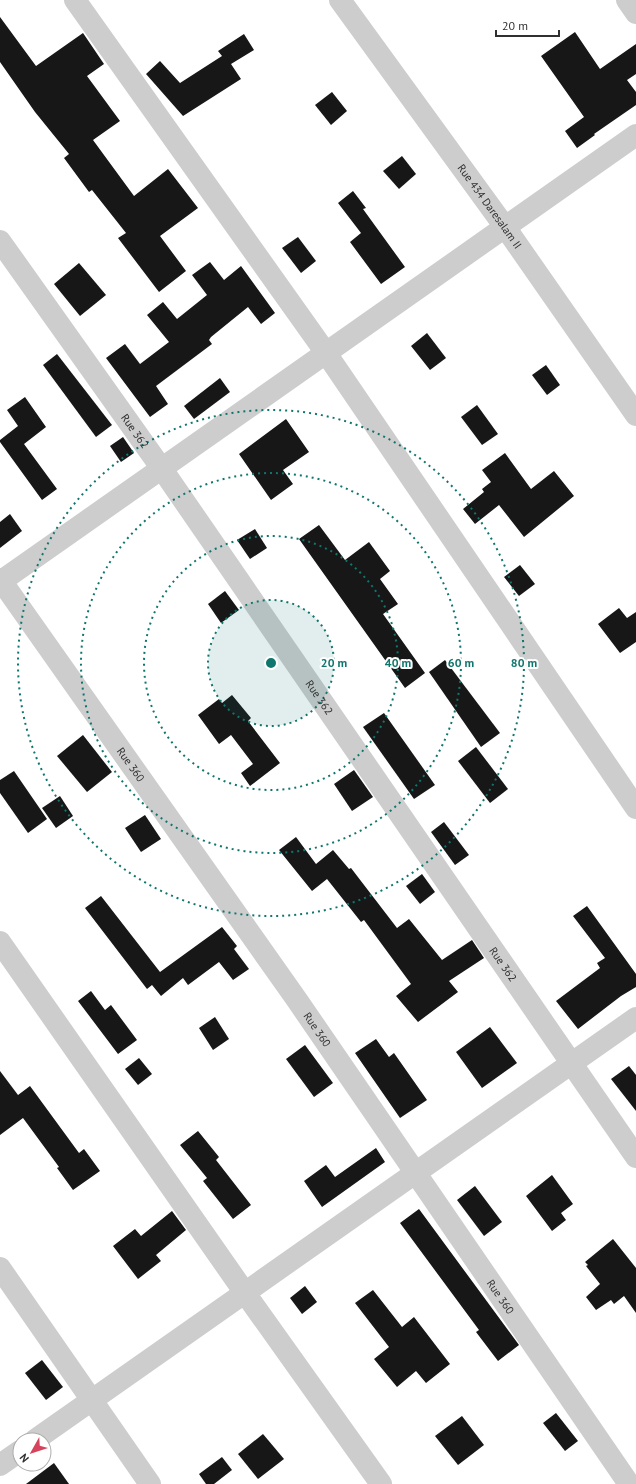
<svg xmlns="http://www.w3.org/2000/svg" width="636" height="1484" font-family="'PT Sans',sans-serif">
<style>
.building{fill:#171717}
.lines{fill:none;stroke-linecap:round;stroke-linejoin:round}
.minor{stroke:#cdcdcd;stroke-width:22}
.ring{fill:none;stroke:#0f766e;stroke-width:2;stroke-dasharray:2 4}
.labels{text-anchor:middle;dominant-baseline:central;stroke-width:4;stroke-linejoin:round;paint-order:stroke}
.street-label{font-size:11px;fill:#303030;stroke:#fff}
.centre{fill:#0f766e;stroke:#fff;stroke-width:2}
.ring-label{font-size:12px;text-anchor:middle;font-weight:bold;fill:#0f766e;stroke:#fff;stroke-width:4;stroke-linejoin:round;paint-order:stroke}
</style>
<rect width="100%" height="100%" fill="#fff"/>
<g class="building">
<path d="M0,17L36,66L83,33L104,64L87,76L120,121L93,140L134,196L168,169L198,208L160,236L186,271L159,292L118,238L126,233L92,190L89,192L64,158L69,154L35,112L0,62Z"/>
<path d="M575,32L600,69L636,44V74L627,80L636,92V105L594,134L595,135L577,148L565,131L584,117L541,56Z"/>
<path d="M244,34L254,50L231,64L241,79L183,116L146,74L160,61L180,83L222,56L218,51Z"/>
<path d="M332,92L347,111L331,125L315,105Z"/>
<path d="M402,156L416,174L399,189L383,171Z"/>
<path d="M353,191L366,208L363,209L405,267L381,284L350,242L361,233L338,203Z"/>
<path d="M298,237L316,261L301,273L282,248Z"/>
<path d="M210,262L224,280L241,266L275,313L261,324L248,307L211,337L209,340L212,344L156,386L168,404L150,417L106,358L125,344L140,364L169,342L147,315L163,302L177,319L207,295L192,275Z"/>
<path d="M79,263L106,295L80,316L54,284Z"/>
<path d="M427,333L446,358L430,370L411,346Z"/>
<path d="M57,354L112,425L96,437L43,365Z"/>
<path d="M546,365L560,385L547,395L532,375Z"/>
<path d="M220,378L230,392L194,419L184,406Z"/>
<path d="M25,397L46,427L24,444L57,489L42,500L0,442V440L18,426L7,410Z"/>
<path d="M477,405L498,434L482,445L461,417Z"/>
<path d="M286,419L309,452L283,470L293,484L271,500L239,454Z"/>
<path d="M123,437L134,453L121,462L110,446Z"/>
<path d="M505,453L531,489L554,471L574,496L524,537L499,505L475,524L463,509L484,492L482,489L491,482L482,470Z"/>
<path d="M10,514L22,531L0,548V522Z"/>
<path d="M319,525L345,560L369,542L390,571L380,579L398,604L383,614L425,673L405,688L299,539Z"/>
<path d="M255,529L267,548L250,559L237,540Z"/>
<path d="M520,565L535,584L519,596L504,577Z"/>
<path d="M225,591L239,610L221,623L208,604Z"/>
<path d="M619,608L627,618L636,612V642L620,653L598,624Z"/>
<path d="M445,660L500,733L481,747L429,672Z"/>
<path d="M232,695L251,718L248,721L280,763L250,786L241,773L253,764L231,735L219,744L198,715L219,699L222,703Z"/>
<path d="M384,713L435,785L414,799L363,727Z"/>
<path d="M83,735L112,772L87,792L57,756Z"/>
<path d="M476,747L508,789L490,803L458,761Z"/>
<path d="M354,770L373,797L352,811L334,784Z"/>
<path d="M14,771L47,819L28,833L0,793V780Z"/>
<path d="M60,796L73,816L56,828L42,808Z"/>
<path d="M145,815L161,839L141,852L125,828Z"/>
<path d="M444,822L469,855L455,865L431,832Z"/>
<path d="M296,837L316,864L333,850L349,869L351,868L397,928L409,919L442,960L472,940L484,958L449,981L458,992L418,1022L396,996L411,984L364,920L361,922L327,879L312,891L279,850Z"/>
<path d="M422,874L435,892L420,904L406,886Z"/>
<path d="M101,896L160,972L222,927L237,946L234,949L249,969L233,980L219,962L188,985L183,978L161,996L152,985L147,989L85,908Z"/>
<path d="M587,906L636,974V987L621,996L578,1029L556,1001L600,968L597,963L605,958L573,916Z"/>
<path d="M91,991L105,1010L111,1005L137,1040L118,1054L78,1001Z"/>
<path d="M215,1017L229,1039L213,1050L199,1028Z"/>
<path d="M490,1027L517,1063L482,1088L456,1052Z"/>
<path d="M376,1039L389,1057L394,1053L427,1100L400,1118L355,1053Z"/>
<path d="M305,1045L333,1083L314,1097L286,1059Z"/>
<path d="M139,1058L152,1074L138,1085L125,1069Z"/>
<path d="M629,1066L636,1075V1111L611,1079Z"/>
<path d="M0,1071L18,1095L30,1086L79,1153L84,1149L100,1171L73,1190L57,1168L59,1167L23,1118L0,1135Z"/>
<path d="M198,1131L219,1157L216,1160L251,1205L233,1219L203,1181L207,1178L180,1145Z"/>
<path d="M376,1148L385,1162L322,1207L304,1181L326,1165L335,1177Z"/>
<path d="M552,1175L573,1204L561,1213L566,1220L552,1231L526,1196Z"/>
<path d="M475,1186L502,1222L484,1236L457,1200Z"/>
<path d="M419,1209L519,1345L498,1361L476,1332L479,1330L400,1223Z"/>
<path d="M172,1211L186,1230L156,1255L161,1261L138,1279L113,1246L135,1229L141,1236Z"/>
<path d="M613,1239L636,1268V1313L624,1296L614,1304L611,1300L596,1310L586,1297L600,1284L586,1266L588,1265L585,1262Z"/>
<path d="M305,1286L317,1302L302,1314L290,1298Z"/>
<path d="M373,1290L402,1327L414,1317L450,1364L426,1383L416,1371L397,1387L374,1359L389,1347L355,1303Z"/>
<path d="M42,1360L63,1387L46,1400L25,1373Z"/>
<path d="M556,1413L578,1441L565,1451L543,1423Z"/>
<path d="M462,1416L484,1445L458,1465L435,1436Z"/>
<path d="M263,1434L284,1459L258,1479L238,1454Z"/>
<path d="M222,1457L232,1470L214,1484H206L199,1474Z"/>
<path d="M54,1463L69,1484H26Z"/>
</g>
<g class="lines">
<g class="minor">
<path d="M75,0L326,353L636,808"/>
<path id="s1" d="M340,0L505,227L636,415"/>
<path d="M627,0L636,13"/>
<path id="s2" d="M0,241L162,469L636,1157"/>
<path id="s3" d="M0,579L297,1000L629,1484"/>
<path d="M0,582L636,135"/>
<path d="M0,942L245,1293L381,1484"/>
<path d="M0,1268L150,1484"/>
<path d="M35,1440L636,1018"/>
<path d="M0,1465L20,1451"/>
</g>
</g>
<circle cx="271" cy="663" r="63" fill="#0f766e" fill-opacity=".12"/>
<g class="ring">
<circle cx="271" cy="663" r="63"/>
<circle cx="271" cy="663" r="127"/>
<circle cx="271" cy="663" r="190"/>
<circle cx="271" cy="663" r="253"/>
</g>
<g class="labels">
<g class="street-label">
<text stroke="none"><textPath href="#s1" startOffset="255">Rue 434 Daresalam II</textPath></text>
<text stroke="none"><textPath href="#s2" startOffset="233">Rue 362</textPath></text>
<text stroke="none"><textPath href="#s2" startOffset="557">Rue 362</textPath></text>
<text stroke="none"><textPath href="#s3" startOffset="227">Rue 360</textPath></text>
<text stroke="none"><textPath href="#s2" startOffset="881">Rue 362</textPath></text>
<text stroke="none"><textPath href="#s3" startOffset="551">Rue 360</textPath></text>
<text stroke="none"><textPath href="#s3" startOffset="875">Rue 360</textPath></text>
</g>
</g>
<circle cx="271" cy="663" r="6" class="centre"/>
<g class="ring-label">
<text x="334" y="667">20 m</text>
<text x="398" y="667">40 m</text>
<text x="461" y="667">60 m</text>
<text x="524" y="667">80 m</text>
</g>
<g transform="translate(32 1452) rotate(231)"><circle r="19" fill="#ffffff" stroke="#acacac"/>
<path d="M0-3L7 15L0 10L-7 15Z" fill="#d6435c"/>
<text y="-6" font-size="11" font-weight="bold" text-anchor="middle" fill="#303030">N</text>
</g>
<path d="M496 30v6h63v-6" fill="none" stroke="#303030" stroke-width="2"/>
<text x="502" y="30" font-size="12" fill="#303030" stroke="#ffffff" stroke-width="3" paint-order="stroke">20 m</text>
</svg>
